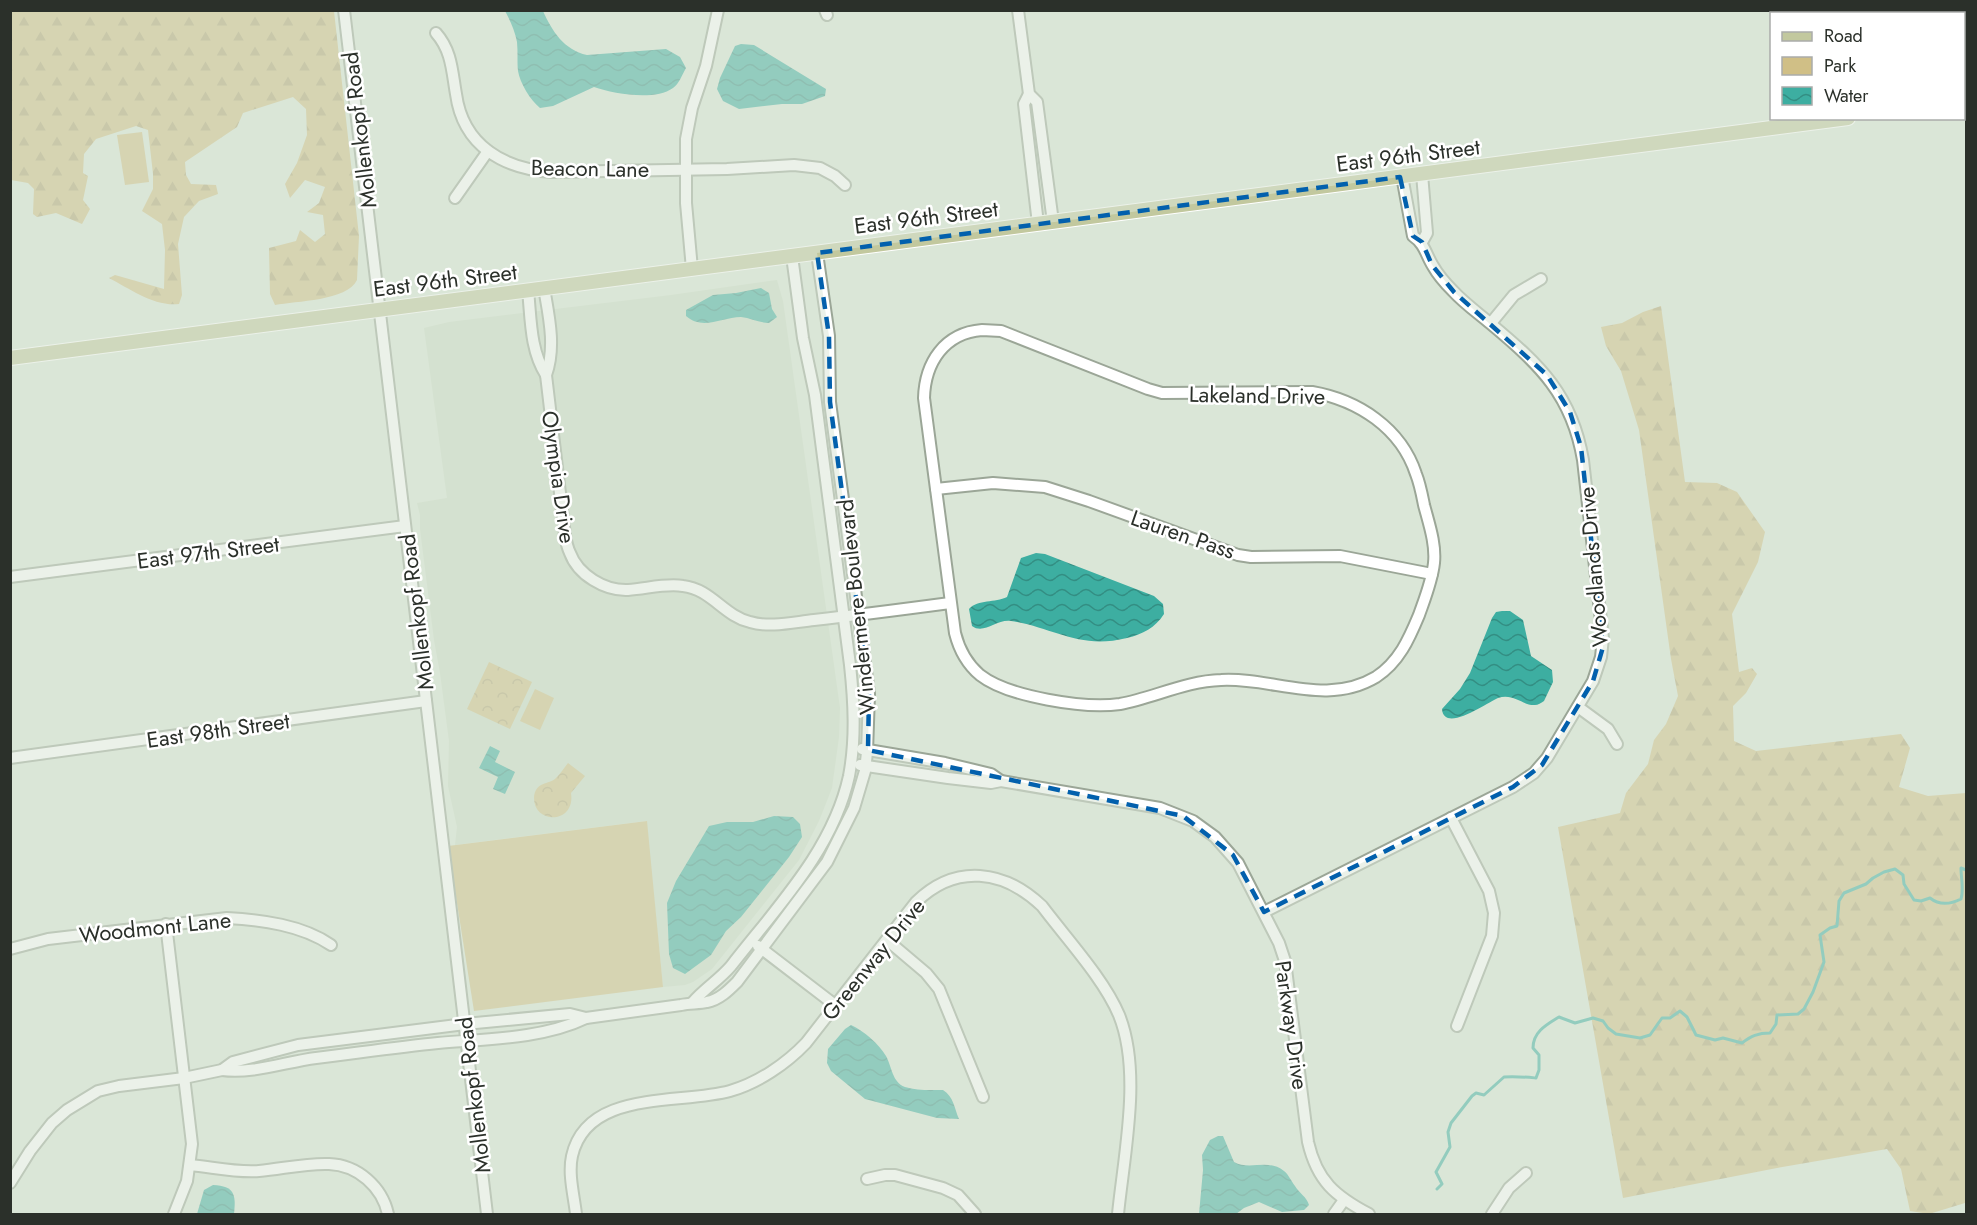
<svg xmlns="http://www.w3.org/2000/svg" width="1977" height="1225" font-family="Jost,sans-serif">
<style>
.built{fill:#ccdcc7}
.green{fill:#d0bf86}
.forest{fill:url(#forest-firs)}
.park{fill:url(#park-crowns)}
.water{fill:url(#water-waves)}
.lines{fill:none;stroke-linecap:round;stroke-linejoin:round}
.stream{stroke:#3daea1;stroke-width:3}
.minor-casing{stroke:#9ba697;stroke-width:14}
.major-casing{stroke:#fff;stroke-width:16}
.minor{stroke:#fff;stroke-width:10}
.major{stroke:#c2c89e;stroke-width:14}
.marked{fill:none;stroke:#0260ad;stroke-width:4.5;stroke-dasharray:12 8;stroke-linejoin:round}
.labels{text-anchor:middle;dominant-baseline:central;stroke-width:5;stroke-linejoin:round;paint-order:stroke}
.street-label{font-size:22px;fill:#2b302a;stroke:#fff}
</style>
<defs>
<pattern id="forest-firs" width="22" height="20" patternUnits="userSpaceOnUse" patternTransform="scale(1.5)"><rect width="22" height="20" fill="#d0bf86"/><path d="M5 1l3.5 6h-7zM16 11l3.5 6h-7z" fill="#b3a474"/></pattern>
<pattern id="park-crowns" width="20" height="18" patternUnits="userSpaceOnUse" patternTransform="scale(1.5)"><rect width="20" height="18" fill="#d0bf86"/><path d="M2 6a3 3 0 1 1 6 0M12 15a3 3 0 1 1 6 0" fill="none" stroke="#b3a474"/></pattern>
<pattern id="water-waves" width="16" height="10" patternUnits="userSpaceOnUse" patternTransform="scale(1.5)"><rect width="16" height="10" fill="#3daea1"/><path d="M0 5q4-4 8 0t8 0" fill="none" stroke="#338e83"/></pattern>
</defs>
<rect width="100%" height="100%" fill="#dae6d7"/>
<path class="built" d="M777,280L783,301L840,708L839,737L832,788L819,821L799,860L712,969L693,982L685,985L663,987L646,821L455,845L457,827L448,786L449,741L440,673L434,640L420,529V515L417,503L447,498L424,328L449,322L671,295Z"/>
<g class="green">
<path d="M142,132L149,182L125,185L117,135Z"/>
<path d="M535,689L554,698L540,730L520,721Z"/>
<path d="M647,821L663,987L474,1011L448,846Z"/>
</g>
<g class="forest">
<path d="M10,11H334L359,236L357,280C347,301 296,301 275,305L270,294L269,248L296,241L300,230L315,242L325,234L323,215L307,212L319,203L325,187L305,180L290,198L285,184L297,163L307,135L306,109L293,97L243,113L237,127L185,162L186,175L191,184L216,185L218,194L199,201L184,217L178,244L182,295L179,304C155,307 130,289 109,278L115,275L164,289L165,250L162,224L142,211L153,189V174L148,130L136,126L96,139L84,154L83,173L88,176L83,200L90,209L82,224L56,213L37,217L33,214L34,189L28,183L11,180Z"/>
<path d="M1661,306L1685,482L1717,483L1737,492L1765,532L1758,562L1732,614L1739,672L1752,668L1757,674L1746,693L1733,706L1734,741L1756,751L1901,734L1910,748L1899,787L1928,796L1966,793L1965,1203L1929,1214L1910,1211L1901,1169L1887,1149L1777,1168L1623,1198L1558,827L1620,813L1626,793L1648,764L1654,740L1666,724L1678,696L1671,659L1639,430L1621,371L1606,346L1601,327L1622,323L1643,312Z"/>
</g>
<g class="park">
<path d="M489,662L532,682L510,729L467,709Z"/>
<path d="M568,763L585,776L571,793C576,824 534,825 534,798C535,781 549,785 556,778C561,773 564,768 568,763Z"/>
</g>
<g class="water">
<path d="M505,11H543C552,31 564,50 587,55L666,49L680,57L686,68C682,75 679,84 673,88C655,101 614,94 594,87L553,106L540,108C530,100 520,83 518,71C517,62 518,52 517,42C515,31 510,20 505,11Z"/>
<path d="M741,44L754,45L826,89L825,96L802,104H782L739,109L723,101L717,89L720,78L735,46Z"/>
<path d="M761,288L769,293L772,309L777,317L769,323C759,323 751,318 741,317C722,317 703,331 686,316V310L713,295L736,293Z"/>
<path d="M1036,553L1045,554L1154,596L1163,604L1164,614C1155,628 1143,634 1127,638C1079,650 1055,628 1011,621C996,619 984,635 972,626L969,609C978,599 995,603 1007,597L1021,558Z"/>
<path d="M1502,611H1510L1523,620L1531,656L1552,670L1553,682L1544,701C1541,703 1538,705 1535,705C1523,706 1514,693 1498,698C1488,702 1444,734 1442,709L1460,689L1470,673L1492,618L1496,612Z"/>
<path d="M490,746L500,751L495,762L515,772L505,794L493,789L498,777L479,768Z"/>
<path d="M774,816L793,817L800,824L802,837L789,857L741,917L726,931L711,955L685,974L673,968L669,954L667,903L676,881L709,826L727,822H753Z"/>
<path d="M851,1025C864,1031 879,1044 886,1056C892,1067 892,1082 905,1087C917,1091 932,1090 943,1090C954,1097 954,1108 959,1119L937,1118L865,1099L831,1071L827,1063L828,1049L845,1029Z"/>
<path d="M1218,1136H1223L1234,1162C1250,1171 1268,1158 1284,1171C1289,1175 1291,1181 1295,1186C1299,1193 1307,1197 1309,1205L1304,1210L1282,1212L1259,1202L1244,1208L1236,1214H1199L1203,1170L1202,1155L1210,1140Z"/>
<path d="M213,1185C235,1186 236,1195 234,1214H197L204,1190Z"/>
</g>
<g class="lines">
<path class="stream" d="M1437,1189L1442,1184L1436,1172L1450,1147L1448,1132L1451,1123L1472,1096L1476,1093L1484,1095L1504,1077C1515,1076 1525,1077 1536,1078L1539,1070V1055L1533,1048C1533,1032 1546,1025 1559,1017L1575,1023L1593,1018L1603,1021L1608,1028L1616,1034L1640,1038L1650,1035L1662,1018H1670L1680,1011L1687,1017L1696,1035L1715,1040L1723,1038L1742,1043C1751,1036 1758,1033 1770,1033L1776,1024L1777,1015L1798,1014L1804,1009L1813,992L1824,962L1820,935L1830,928L1837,926L1839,901L1844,893L1866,884L1873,878L1884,872L1895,869L1903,875L1904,884L1914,900L1921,901L1930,898C1940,906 1951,904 1961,899C1964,890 1961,878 1961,868L1966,870"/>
<defs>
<g id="minor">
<path d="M344,10L487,1214"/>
<path d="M825,10L827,15"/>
<path d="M1018,10L1029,94L1037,102L1053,222"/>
<path d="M436,33C452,51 452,72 456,94C463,146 504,169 552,172L727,169L794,165L820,168L835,176L845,185"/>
<path d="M1029,94L1024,104L1038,224"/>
<path d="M455,198L488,151"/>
<path d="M1422,242L1427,233L1422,174"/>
<path d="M692,269L686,203V139L692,108L706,66L718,10"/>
<path d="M544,288C549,317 556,347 546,375L565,535C566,541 567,547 570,553C578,575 605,591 628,590C646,589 665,583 683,586C711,589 724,616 750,622C770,628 794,622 814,620C859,615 905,609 950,603"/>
<path d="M528,290C531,319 530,350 546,375"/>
<path d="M1491,323L1514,295L1541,279"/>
<path d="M982,330L1001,331L1148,389L1162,393L1312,392C1358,400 1401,428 1416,474C1420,484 1422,495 1424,505C1429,524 1436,544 1434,563C1432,581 1425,598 1419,615C1409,639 1399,662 1376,677C1326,707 1273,677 1221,680C1186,681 1153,698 1120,704C1085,709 1008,697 980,675C967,664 959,649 955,633L924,398C925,363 944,333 982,330Z"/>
<path d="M936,489L993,483L1045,487L1089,501L1238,555L1251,557L1340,556L1432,574"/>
<path d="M10,577L405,526"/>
<path d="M1578,707L1608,729L1617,744"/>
<path d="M862,749L945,763L991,774L1001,781"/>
<path d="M10,758L426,701"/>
<path d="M860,765L948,778L991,783L1001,781L1160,808L1193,821L1215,837L1238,863L1279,943L1285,961L1308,1142C1317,1181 1335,1196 1369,1214"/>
<path d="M1451,818L1489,891L1494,913L1492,936L1457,1026"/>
<path d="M1264,912L1513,787L1534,773L1547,758L1593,681L1601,657L1603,638L1583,460C1572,395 1540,365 1491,324C1478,313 1464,303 1453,291C1445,283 1438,275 1433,266C1426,255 1425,244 1413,236L1402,176"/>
<path d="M166,924L192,1144L187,1181L174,1214"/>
<path d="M887,940L926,973L939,989L983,1097"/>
<path d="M758,946L835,1005"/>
<path d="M10,949L48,939L227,918C262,920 302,925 331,945"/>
<path d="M693,1002C704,989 719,980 731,966C776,908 833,850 849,776C856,739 854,702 850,665L815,395L803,338L792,256"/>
<path d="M222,1070C253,1074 285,1062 316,1058C357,1053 398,1047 438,1043C485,1039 543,1039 586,1018L681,1005C690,1003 699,1004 707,1002C719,1000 729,990 737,982L827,862L854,808L865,771L867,752L869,694L830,402L829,336L817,253"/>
<path d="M190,1165C212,1167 237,1173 259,1171C282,1169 306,1163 329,1164C358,1165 382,1187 388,1214"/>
<path d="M867,1179L885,1175H895L943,1188L958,1195L975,1214"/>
<path d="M10,1183L30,1151L52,1123L67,1110L98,1091L119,1086L184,1078L222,1070L233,1062L298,1045L465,1024L570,1014L586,1018"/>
<path d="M576,1214C574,1196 568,1174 572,1156C587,1089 679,1105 730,1091C758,1083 786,1064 806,1043L916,902C956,863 1004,870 1042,906C1066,938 1104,979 1119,1015C1142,1072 1124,1154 1118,1214"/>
<path d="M1334,1214L1344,1200"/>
<path d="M1492,1214L1509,1188L1526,1173"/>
</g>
<g id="major">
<path d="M1964,101L1966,100"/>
<path d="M10,358L1848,118"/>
</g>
</defs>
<use href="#minor" class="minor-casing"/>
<use href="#major" class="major-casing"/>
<use href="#minor" class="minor"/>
<use href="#major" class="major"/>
</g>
<path d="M0 0H1977V1225H0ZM1400,177L1413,236L1422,242L1432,265L1454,292L1547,375L1570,412L1581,447L1603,647L1593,681L1542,765L1513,787L1264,912L1233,855L1183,816L868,750L869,694L830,402L829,336L817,253Z" fill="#dae6d7" fill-opacity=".55" fill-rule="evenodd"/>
<path class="marked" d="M1400,177L1413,236L1422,242L1432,265L1454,292L1547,375L1570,412L1581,447L1603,647L1593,681L1542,765L1513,787L1264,912L1233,855L1183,816L868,750L869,694L830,402L829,336L817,253Z"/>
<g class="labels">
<g class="street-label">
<text transform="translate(359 130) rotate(-97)">Mollenkopf Road</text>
<text transform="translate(1408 155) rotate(-7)">East 96th Street</text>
<text transform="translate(590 168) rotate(1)">Beacon Lane</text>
<text transform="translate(926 217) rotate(-7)">East 96th Street</text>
<text transform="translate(445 280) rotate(-7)">East 96th Street</text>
<text transform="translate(1257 395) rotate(1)">Lakeland Drive</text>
<text transform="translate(559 477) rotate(82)">Olympia Drive</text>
<text transform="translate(1183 534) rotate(19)">Lauren Pass</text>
<text transform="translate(208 552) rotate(-7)">East 97th Street</text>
<text transform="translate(1593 567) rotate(-95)">Woodlands Drive</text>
<text transform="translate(856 607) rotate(-96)">Windermere Boulevard</text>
<text transform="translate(416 612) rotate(-97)">Mollenkopf Road</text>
<text transform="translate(218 730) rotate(-8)">East 98th Street</text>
<text transform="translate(155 927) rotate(-6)">Woodmont Lane</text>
<text transform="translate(873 959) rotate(-51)">Greenway Drive</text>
<text transform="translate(1292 1025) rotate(82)">Parkway Drive</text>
<text transform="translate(473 1095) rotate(-97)">Mollenkopf Road</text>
</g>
</g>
<rect width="1977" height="1225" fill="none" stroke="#2b302a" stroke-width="24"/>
<rect x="1770" y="12" width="195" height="108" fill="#ffffff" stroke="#aaacaa" stroke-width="1.5"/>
<rect x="1782" y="32" width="30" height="9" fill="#c2c89e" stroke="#aaacaa" stroke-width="1.5"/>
<text x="1824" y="42" font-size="18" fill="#2b302a">Road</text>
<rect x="1782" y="57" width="30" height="18" fill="#d0bf86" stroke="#aaacaa" stroke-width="1.5"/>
<text x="1824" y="72" font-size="18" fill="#2b302a">Park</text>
<rect x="1782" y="87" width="30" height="18" fill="url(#water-waves)" stroke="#aaacaa" stroke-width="1.5"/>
<text x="1824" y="102" font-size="18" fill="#2b302a">Water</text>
</svg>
